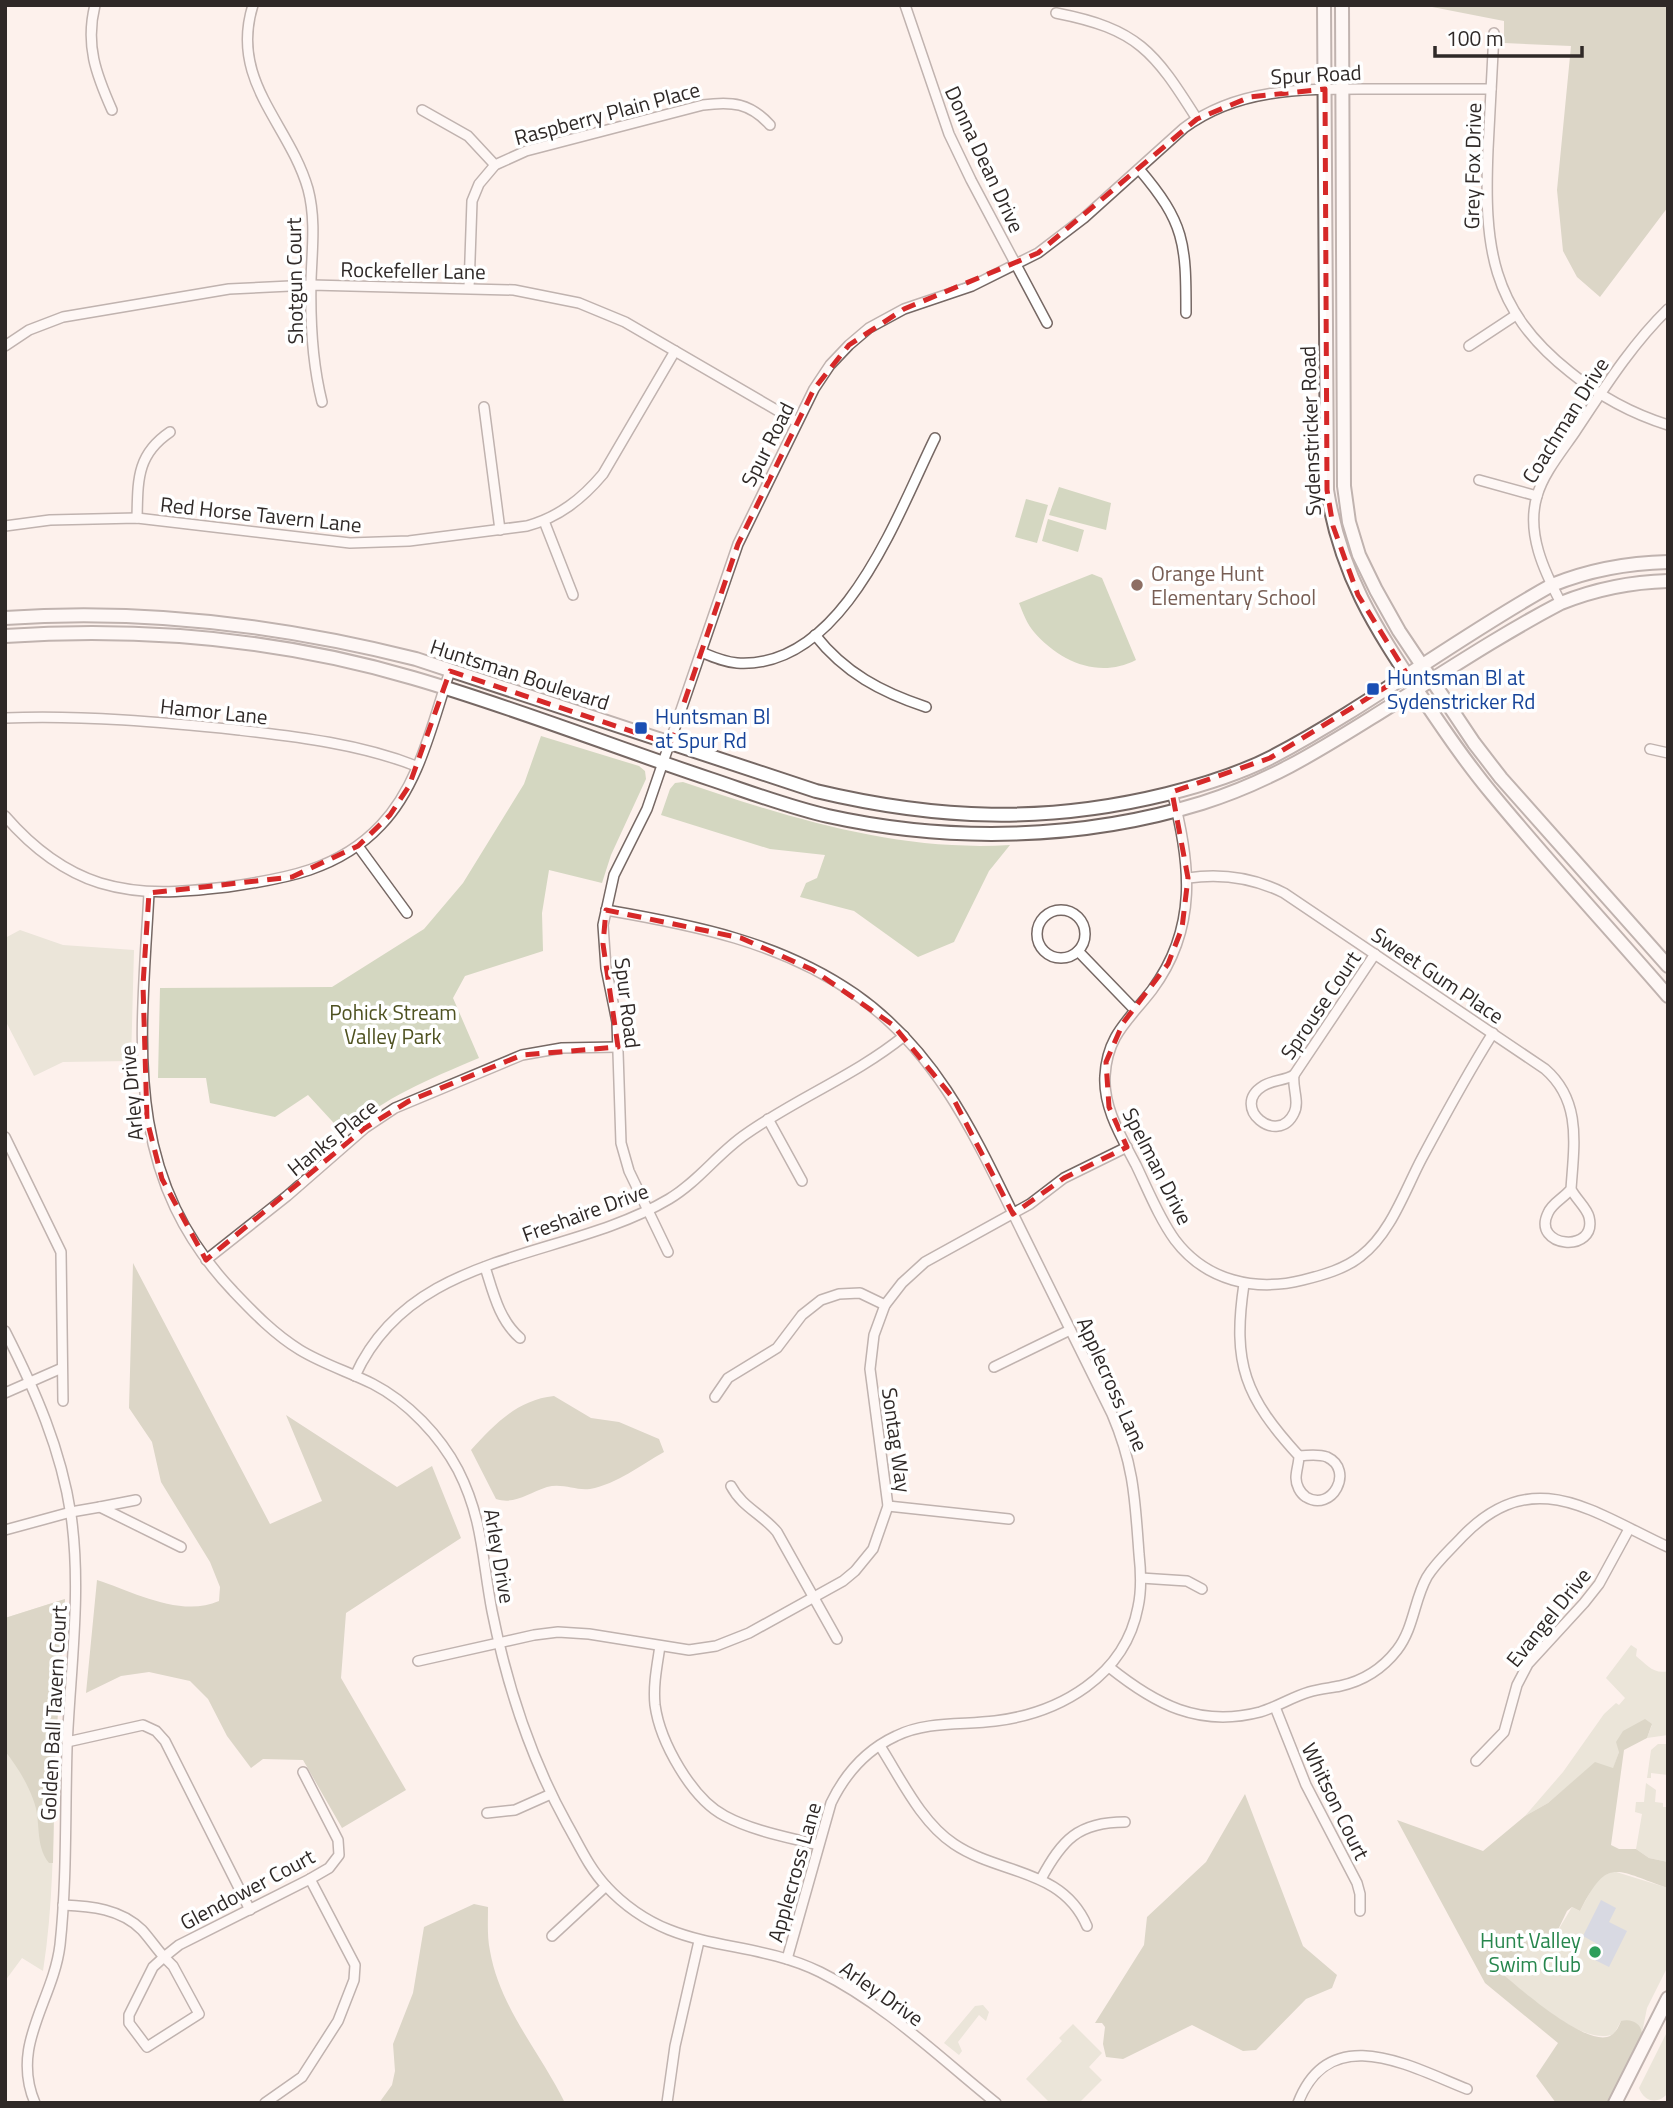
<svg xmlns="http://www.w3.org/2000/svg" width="1673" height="2108" font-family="'Titillium Web',sans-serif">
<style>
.green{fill:#d4d7c1}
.forest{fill:#b3b699}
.water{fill:#abbcd5}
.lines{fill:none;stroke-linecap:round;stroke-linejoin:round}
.street-casing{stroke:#766864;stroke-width:12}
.secondary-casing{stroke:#766864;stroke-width:16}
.street{stroke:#fff;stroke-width:9}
.secondary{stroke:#fff;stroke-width:12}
.marked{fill:none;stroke:#d62828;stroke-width:5;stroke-dasharray:14 9;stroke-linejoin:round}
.education-dot{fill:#8d6e63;stroke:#fff;stroke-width:2.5}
.transit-dot{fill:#1a4fb4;stroke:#fff;stroke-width:2.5}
.leisure-dot{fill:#2e9e5b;stroke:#fff;stroke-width:2.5}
.labels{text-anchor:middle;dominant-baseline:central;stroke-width:7;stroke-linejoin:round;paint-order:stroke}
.street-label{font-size:21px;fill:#2f2927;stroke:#fff}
.education-label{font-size:21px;fill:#785e54;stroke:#fff;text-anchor:start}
.transit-label{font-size:21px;fill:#164399;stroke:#fff;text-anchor:start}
.park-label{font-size:21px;fill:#4f5221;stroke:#fff}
.leisure-label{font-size:21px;fill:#27864d;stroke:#fff;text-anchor:end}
</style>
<rect width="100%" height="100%" fill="#fdf1ec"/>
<g class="green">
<path d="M1059,487L1111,503L1106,530L1049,515Z"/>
<path d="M1026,499L1048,505L1037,543L1015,537Z"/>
<path d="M1048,519L1084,530L1078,552L1042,541Z"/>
<path d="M1092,574L1102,578L1136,660C1099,679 1060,662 1034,632C1027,624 1023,613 1019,603Z"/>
<path d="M541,736L639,766L645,771L646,779L611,855L602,883L549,870L542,913L543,951L465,976L453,998L479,1058C427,1080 387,1096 343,1133L308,1095L275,1117L210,1103L206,1078H158L160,988L332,987L424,929L463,883L524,784Z"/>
<path d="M683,782C790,818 897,852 1010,845L989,871L954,942L918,957L854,911L800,897L806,883L817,878L825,855L770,849L661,815L670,789L675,783Z"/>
<path d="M20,930L63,945L134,950L131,1061L63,1062L34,1076L5,1020V938Z"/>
<path d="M65,1599C62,1654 56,1709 55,1764C53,1834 54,1902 43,1971L22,1958L5,1981V1618Z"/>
<path d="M1631,1645L1637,1649L1636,1656C1646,1664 1654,1675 1668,1671V1735L1647,1738L1652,1725L1619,1752L1613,1769L1595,1763L1548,1803L1525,1816L1563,1772L1604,1714L1616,1703L1619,1705L1625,1698L1606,1678Z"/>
<path d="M1658,1744H1668V1775L1651,1773V1778H1647L1651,1750Z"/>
<path d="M1646,1783L1656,1790L1655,1802L1663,1803V1807H1666L1668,1804V1862L1649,1858L1636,1849L1642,1814L1635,1812L1636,1802H1644Z"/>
<path d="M1613,1871L1668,1888V1966L1647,2008L1642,2033L1641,2029L1621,2021L1614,2034C1583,2047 1527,1995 1503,1975L1537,1934L1554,1937L1572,1907L1580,1911L1597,1879Z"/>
<path d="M983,2005L989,2012L986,2021L979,2015L958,2042L962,2051L959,2055L944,2043L975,2006Z"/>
<path d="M1073,2024L1102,2053L1089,2067L1102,2080L1079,2103H1050L1026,2079L1062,2041L1059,2038Z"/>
<path d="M1668,2030V2093C1658,2105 1644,2102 1639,2088Z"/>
</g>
<g class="forest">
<path d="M1422,5H1668V207L1600,297L1577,277L1563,251L1557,190L1571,46L1504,43V21Z"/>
<path d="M133,1263L270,1524L322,1501L286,1415L397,1487L432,1466L461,1538L346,1613L341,1678L406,1790L342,1828L303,1760L263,1759L251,1768L227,1736L208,1699L190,1681L149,1672L121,1676L86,1693L97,1580C134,1592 181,1618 219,1601L220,1587L210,1562L161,1482L152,1442L129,1408Z"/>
<path d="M554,1396L591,1418L619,1422L659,1439L664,1452C641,1465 617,1484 590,1489C576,1491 563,1483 547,1487C528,1493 515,1505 496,1499L471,1450C495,1424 517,1400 554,1396Z"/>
<path d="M65,1599L55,1761L53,1863H49C34,1844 42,1821 33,1799C27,1782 16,1765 5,1751V1618Z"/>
<path d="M1645,1719L1652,1724L1647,1738L1624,1750L1611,1845L1619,1849H1636L1649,1858L1668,1862V1888C1616,1871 1608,1855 1580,1911L1572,1907L1567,1911L1554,1938L1537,1934L1504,1975C1522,1991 1583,2043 1607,2037C1615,2035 1618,2028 1621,2021C1631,2018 1641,2023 1642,2033L1607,2103H1556L1536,2076L1558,2043L1485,1983L1397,1820L1483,1851L1525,1816L1548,1803L1595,1762L1613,1768L1619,1752L1616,1742L1623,1731Z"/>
<path d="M1245,1794L1303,1946L1337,1975L1332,1988L1306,1999L1256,2050L1243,2051L1192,2025L1123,2059L1106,2057L1103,2044L1105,2027L1102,2023H1095L1144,1945L1147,1917L1206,1862Z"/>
<path d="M474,1904L488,1907C488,1921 487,1937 490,1951C500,2008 540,2052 565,2103H379L392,2085L395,2071L393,2044L413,1993L424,1927Z"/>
</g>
<path class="water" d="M1601,1900L1616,1908L1609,1922L1627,1931L1609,1967L1595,1960L1601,1946L1583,1936Z"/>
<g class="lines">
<defs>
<g id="street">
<path d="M95,5C85,45 96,74 112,110"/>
<path d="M253,5C229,81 289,123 308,189C316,219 312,250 311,280C310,322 312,362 322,402"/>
<path d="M905,5L949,134L971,180L1047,323"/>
<path d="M1056,13C1138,29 1154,51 1197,119"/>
<path d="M1494,33C1492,72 1490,110 1488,149C1484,245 1490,309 1570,372C1598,395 1633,414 1668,425"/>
<path d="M422,110L468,136L495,165"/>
<path d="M1139,169C1185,223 1186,243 1186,313"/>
<path d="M469,288L472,201L479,184L495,165L526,151L703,105C732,101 750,103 770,125"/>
<path d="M5,346L29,330L63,317L229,289L311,285L514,290L579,303L625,322L797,422"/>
<path d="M1469,346L1516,315"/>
<path d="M484,407L500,530"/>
<path d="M1479,480L1537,496"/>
<path d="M137,518C138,481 136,455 170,432"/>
<path d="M544,521L573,595"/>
<path d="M5,526L50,520L137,518L350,543L409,541L527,526C559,517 582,499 603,474L675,351"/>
<path d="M1561,603C1544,571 1526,533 1537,496C1543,474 1562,451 1575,432C1603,390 1631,345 1668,309"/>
<path d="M815,635C845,673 881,692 926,707"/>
<path d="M701,652C713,657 724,662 737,663C843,670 897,515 935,438"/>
<path d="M5,718C83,715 162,722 239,730C299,737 360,744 416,766"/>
<path d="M1650,749L1668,753"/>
<path d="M1172,792C1191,863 1198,928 1152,990C1129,1020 1107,1035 1105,1076C1103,1108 1122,1138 1136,1165C1148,1190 1159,1218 1175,1240C1206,1281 1255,1292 1303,1280C1323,1275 1345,1269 1361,1256C1391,1233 1405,1190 1422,1158C1445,1115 1467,1074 1493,1033"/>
<path d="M5,816C31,846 62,871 100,883C143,896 183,892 227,887C284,879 339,870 381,825C420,784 432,723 450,671"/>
<path d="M358,846L407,913"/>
<path d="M1188,878C1222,873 1254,878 1284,893L1545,1069C1582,1101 1574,1145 1571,1189C1564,1198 1552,1203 1548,1213C1531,1248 1598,1254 1589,1217C1587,1208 1575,1198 1571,1189"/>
<path d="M149,893C141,1041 121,1173 233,1291C254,1313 274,1334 300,1350C323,1364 349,1372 373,1384C408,1402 440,1436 458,1470C483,1519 482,1559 492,1611C507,1686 530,1757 567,1824C579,1845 589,1868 606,1886C672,1957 744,1935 820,1972C885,2004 940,2058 996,2103"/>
<path d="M606,910C694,925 780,942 855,994C941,1054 978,1143 1023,1234C1053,1294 1082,1354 1112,1414C1134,1465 1135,1500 1139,1554C1141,1572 1142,1589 1138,1607C1125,1676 1060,1713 995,1721C963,1725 926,1721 896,1736C866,1750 845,1774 831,1803L787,1959"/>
<circle cx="1061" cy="934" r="24"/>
<path d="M1078,951L1134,1009"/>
<path d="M1294,1075C1292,1088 1300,1102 1294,1113C1278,1147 1229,1107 1263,1086C1272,1080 1284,1081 1294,1075Z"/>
<path d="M1294,1075L1375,954"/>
<path d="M768,1119L802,1181"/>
<path d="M5,1137L61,1252L63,1401"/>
<path d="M668,1252L629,1171L621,1143L617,1022L606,968L603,925L614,875L647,809L738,544L814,389L830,365L849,345L869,328L904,309L972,286L1038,253L1084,218L1184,128C1239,87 1306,89 1371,89C1411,89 1451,89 1491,89"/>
<path d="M206,1260L287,1196L365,1128L395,1108L522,1055L562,1048L618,1047"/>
<path d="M485,1267C493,1292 499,1320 520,1338"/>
<path d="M1244,1284C1232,1364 1245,1397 1299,1456C1299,1463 1296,1471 1296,1478C1296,1485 1300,1493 1306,1497C1332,1513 1355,1470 1327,1457C1319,1454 1308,1455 1299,1456"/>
<path d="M5,1331C35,1390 61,1449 71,1515C82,1592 70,1671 67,1748C65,1814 67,1880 60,1945C53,2002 10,2044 35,2103"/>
<path d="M994,1367L1070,1330"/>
<path d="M355,1376C412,1249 565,1261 669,1199C699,1181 718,1153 746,1134C797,1098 856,1075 904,1036"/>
<path d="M5,1393L62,1368"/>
<path d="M715,1397L728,1378L777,1348L802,1315L821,1300L839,1294L860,1293L885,1305"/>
<path d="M731,1486C742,1507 762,1514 777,1532L837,1639"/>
<path d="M888,1506L1009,1519"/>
<path d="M100,1507L136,1500"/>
<path d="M5,1530L71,1512L100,1507L181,1547"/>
<path d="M1141,1578L1187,1581L1202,1589"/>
<path d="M660,1646C657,1666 653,1685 655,1705C660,1742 692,1799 725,1816C753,1831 787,1837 818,1845"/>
<path d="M418,1661L534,1635L558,1632L589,1634L689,1650L716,1646L749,1633L843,1581L855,1571L873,1549L888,1506L870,1369L874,1335L885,1305L902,1283L925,1262L1030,1204L1064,1178L1127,1147"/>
<path d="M1109,1667C1155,1704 1199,1728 1260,1712C1277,1707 1292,1697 1309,1692C1319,1689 1330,1688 1340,1686C1363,1681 1383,1668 1397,1650C1414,1628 1414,1600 1427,1577C1436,1562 1450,1550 1462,1537C1533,1463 1592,1512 1668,1547"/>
<path d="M1275,1707L1306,1785L1357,1883L1360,1894V1911"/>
<path d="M67,1742L143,1725L156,1731L165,1741L250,1910"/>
<path d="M880,1746C901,1779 921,1822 954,1844C1000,1875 1062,1868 1087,1926"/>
<path d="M1476,1761L1504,1732L1517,1685L1528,1664L1584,1603L1599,1584L1629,1529"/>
<path d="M487,1813L515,1810L551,1794"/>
<path d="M1041,1879C1062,1840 1078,1822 1125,1822"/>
<path d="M63,1905C91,1906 121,1909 142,1930C150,1939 156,1948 164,1957L179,1945L310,1879L329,1868L339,1855L338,1840L303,1772"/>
<path d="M552,1936L606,1886"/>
<path d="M164,1957L173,1966L199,2014L147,2047L129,2023V2015L153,1967Z"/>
<path d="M265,2103L302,2077L338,2021L354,1980L355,1965L310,1879"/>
<path d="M667,2103L675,2046L699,1941"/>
<path d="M1298,2103C1330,2020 1411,2067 1467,2089"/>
</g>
<g id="secondary">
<path d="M1324,5L1327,490C1341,575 1374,626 1421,696C1444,730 1467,764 1493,795C1550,864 1610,929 1668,996"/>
<path d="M1342,5L1344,486L1349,522L1359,555L1376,590L1399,631L1474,743L1501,778L1668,966"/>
<path d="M5,618C145,608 281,625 416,659L816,791C938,820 1045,824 1167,794C1203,785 1239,774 1272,757C1369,706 1456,638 1552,585C1589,570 1627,563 1668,562"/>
<path d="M5,636C142,627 281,639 413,678C513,707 611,746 710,779C749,792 788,807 828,816C950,843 1082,840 1202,803C1266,783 1315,753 1371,718C1434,679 1496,637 1561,603C1596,589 1630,582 1668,581"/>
<path d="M1615,2103L1668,1998"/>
</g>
</defs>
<use href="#street" class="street-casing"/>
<use href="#secondary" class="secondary-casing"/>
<use href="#street" class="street"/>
<use href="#secondary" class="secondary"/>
</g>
<path d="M0 0H1673V2108H0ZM1325,89L1327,490L1333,526L1358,595L1407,674L1270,758L1172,792L1188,878L1182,928L1168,964L1123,1023L1106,1062L1109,1107L1127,1147L1064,1178L1013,1214L953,1098L893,1025L813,970L741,938L606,910L603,944L618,1047L522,1055L409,1101L365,1128L206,1260L162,1179L147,1120L143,985L149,893L292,877L358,846L390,815L409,786L450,671L670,744L738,544L814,389L849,345L904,309L1038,253L1197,119L1250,97Z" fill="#fdf1ec" fill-opacity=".55" fill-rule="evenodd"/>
<path class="marked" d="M1325,89L1327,490L1333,526L1358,595L1407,674L1270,758L1172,792L1188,878L1182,928L1168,964L1123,1023L1106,1062L1109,1107L1127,1147L1064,1178L1013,1214L953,1098L893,1025L813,970L741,938L606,910L603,944L618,1047L522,1055L409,1101L365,1128L206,1260L162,1179L147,1120L143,985L149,893L292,877L358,846L390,815L409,786L450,671L670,744L738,544L814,389L849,345L904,309L1038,253L1197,119L1250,97Z"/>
<circle class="education-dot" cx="1137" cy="585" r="7"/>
<g class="transit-dot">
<rect x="1366" y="682" width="14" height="14" rx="3.5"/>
<rect x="634" y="721" width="14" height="14" rx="3.5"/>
</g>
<circle class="leisure-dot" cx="1595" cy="1952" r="7"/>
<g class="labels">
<g class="street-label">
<text transform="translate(1316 74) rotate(-3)">Spur Road</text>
<text transform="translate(607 113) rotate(-15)">Raspberry Plain Place</text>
<text transform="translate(985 159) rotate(65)">Donna Dean Drive</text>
<text transform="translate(1472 166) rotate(-89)">Grey Fox Drive</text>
<text transform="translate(413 270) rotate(1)">Rockefeller Lane</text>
<text transform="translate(294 281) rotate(-91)">Shotgun Court</text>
<text transform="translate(1565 420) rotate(-58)">Coachman Drive</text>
<text transform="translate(1310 431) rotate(-92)">Sydenstricker Road</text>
<text transform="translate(767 444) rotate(-63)">Spur Road</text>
<text transform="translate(261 514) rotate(6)">Red Horse Tavern Lane</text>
<text transform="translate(520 674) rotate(18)">Huntsman Boulevard</text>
<text transform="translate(214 711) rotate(6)">Hamor Lane</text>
<text transform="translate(1438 975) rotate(34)">Sweet Gum Place</text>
<text transform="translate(628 1003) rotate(83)">Spur Road</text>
<text transform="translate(1320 1005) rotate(-56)">Sprouse Court</text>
<text transform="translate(131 1093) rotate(-95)">Arley Drive</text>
<text transform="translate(332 1137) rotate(-39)">Hanks Place</text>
<text transform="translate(1158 1166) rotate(63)">Spelman Drive</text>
<text transform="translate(585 1212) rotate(-20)">Freshaire Drive</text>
<text transform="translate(1113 1384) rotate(66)">Applecross Lane</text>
<text transform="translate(897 1440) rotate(82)">Sontag Way</text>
<text transform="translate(500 1556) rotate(80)">Arley Drive</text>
<text transform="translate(1548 1617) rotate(-51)">Evangel Drive</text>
<text transform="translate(53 1713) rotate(-87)">Golden Ball Tavern Court</text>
<text transform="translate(1336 1801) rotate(64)">Whitson Court</text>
<text transform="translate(794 1872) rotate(-74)">Applecross Lane</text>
<text transform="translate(247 1889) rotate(-28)">Glendower Court</text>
<text transform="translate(882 1993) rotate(35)">Arley Drive</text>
</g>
<g class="education-label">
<text x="1151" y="573">Orange Hunt<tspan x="1151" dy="24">Elementary School</tspan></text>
</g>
<g class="transit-label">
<text x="1387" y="677">Huntsman Bl at<tspan x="1387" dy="24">Sydenstricker Rd</tspan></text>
<text x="655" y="716">Huntsman Bl<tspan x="655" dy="24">at Spur Rd</tspan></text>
</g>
<g class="park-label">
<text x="393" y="1012">Pohick Stream<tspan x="393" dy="24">Valley Park</tspan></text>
</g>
<g class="leisure-label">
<text x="1581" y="1940">Hunt Valley<tspan x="1581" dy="24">Swim Club</tspan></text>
</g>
</g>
<rect width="1673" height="2108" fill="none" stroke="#2f2927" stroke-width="14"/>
<path d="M1435 46v10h147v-10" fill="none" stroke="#2f2927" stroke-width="3.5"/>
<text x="1446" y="46" font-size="21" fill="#2f2927" stroke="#ffffff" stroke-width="5" paint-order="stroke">100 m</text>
</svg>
